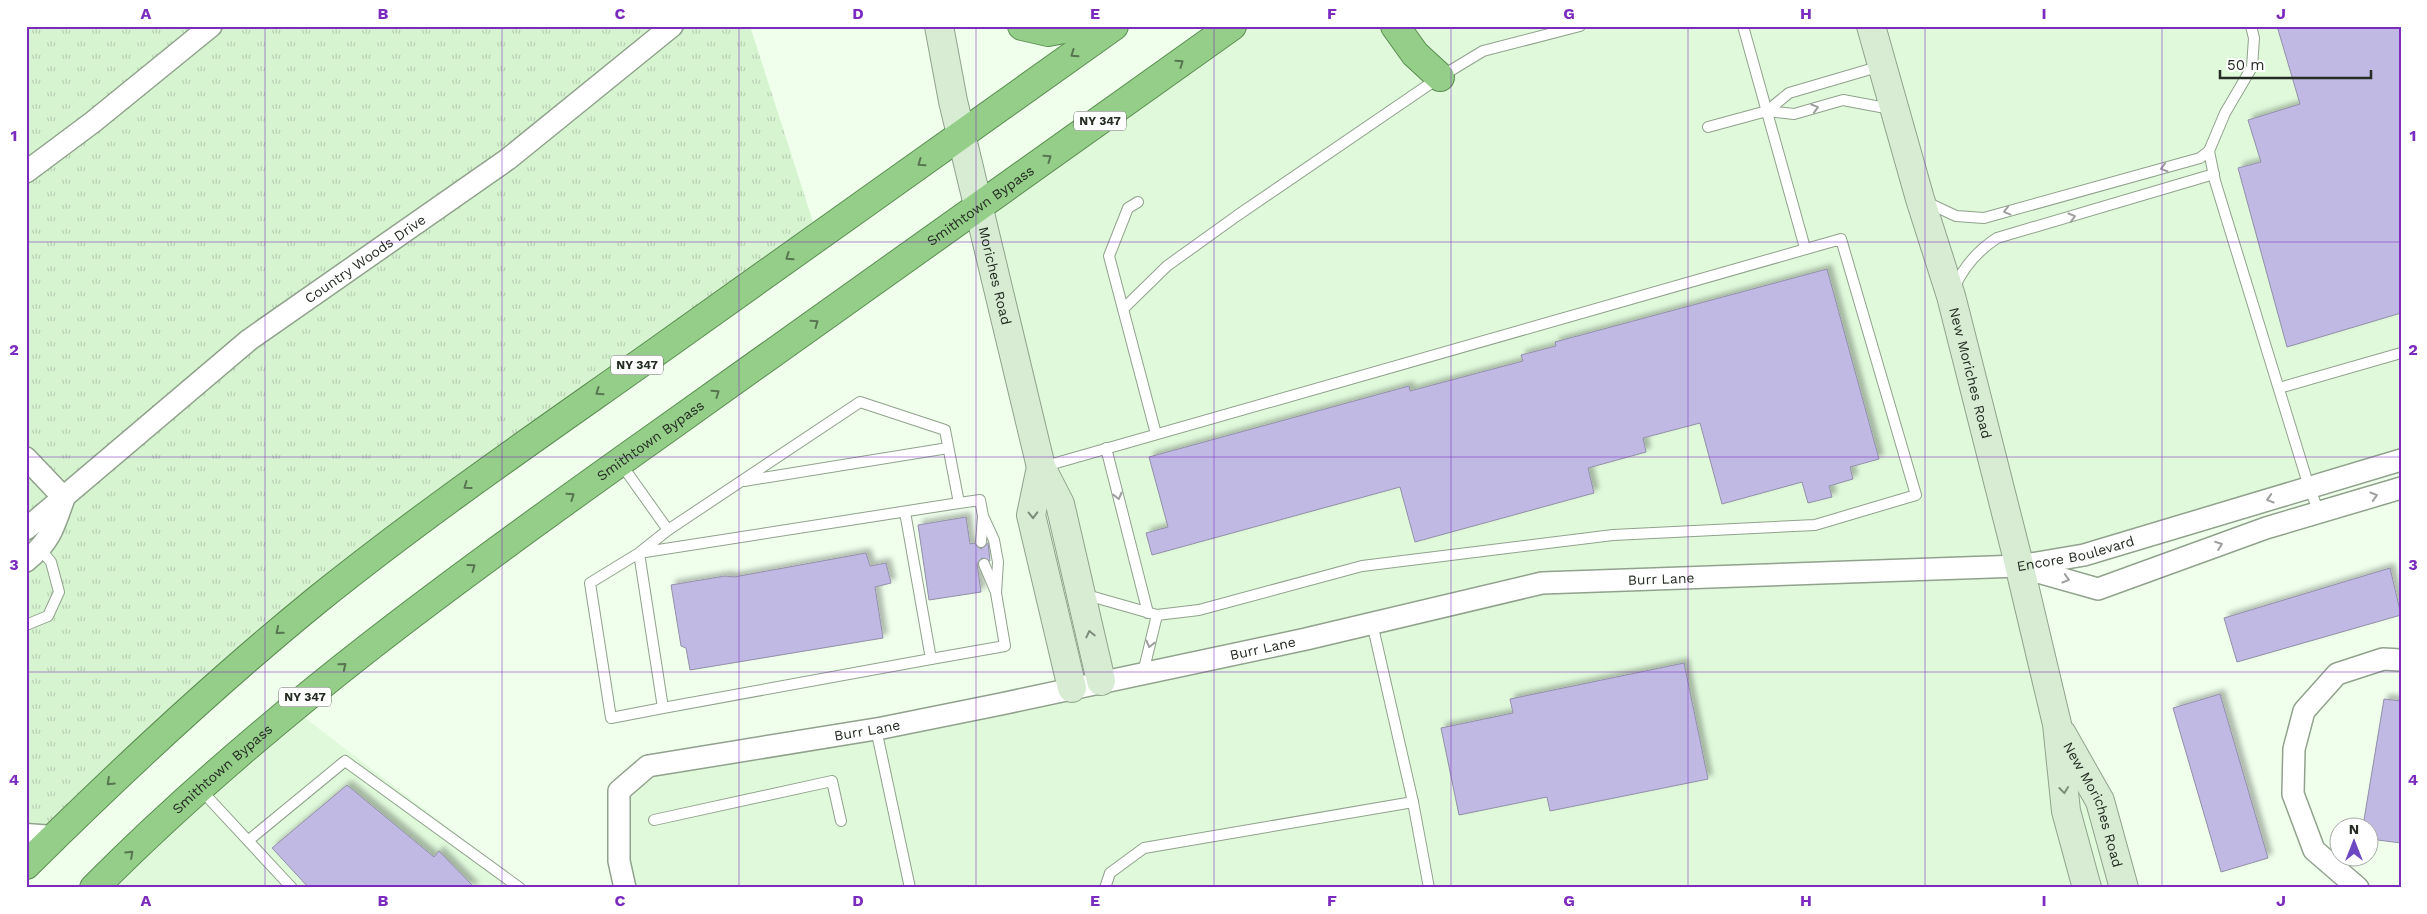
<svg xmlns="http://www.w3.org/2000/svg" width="2427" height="914" font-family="'Work Sans',sans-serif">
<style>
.built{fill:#e0f9db}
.grass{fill:url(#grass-tufts)}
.building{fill:#bfb9e4;stroke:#938fa8;filter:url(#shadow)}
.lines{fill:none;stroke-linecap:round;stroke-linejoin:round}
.service-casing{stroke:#90a28c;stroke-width:12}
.minor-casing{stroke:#90a28c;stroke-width:24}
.tertiary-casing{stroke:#90a28c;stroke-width:29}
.secondary-casing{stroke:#90a28c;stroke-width:30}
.trunk-casing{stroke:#5c8d52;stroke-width:30}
.service{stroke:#fff;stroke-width:10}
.minor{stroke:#fff;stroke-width:21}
.tertiary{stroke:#fff;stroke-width:26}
.secondary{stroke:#d7ecd3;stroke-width:28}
.trunk{stroke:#94ce88;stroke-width:28}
.oneway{stroke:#577550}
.oneway2{stroke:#9da09c}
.oneway3{stroke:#7e8c7b}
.grid{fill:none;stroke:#7b2cbf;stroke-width:1;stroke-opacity:0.55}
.labels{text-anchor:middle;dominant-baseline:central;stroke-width:4.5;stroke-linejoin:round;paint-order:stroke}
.shield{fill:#fff;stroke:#666b65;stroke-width:1}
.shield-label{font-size:12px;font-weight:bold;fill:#252c23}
.street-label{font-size:14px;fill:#252c23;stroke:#fff}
.neatline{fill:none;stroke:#7b2cbf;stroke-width:2}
.grid-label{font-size:16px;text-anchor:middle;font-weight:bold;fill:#7b2cbf}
</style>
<defs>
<pattern id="grass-tufts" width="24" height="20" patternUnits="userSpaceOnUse" patternTransform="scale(1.25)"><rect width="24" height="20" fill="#d7f4d1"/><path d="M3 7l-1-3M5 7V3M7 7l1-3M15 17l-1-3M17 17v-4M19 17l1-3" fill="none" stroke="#b8d1b3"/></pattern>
<filter id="shadow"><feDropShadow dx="4.5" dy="-4.5" stdDeviation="2.5" flood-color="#0004"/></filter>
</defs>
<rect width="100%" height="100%" fill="#efffec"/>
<g class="built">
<path d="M1232,26H2401V460L2019,567L2116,888H625L619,791L648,766L1100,681L979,206Z"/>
<path d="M292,708L527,888H94Z"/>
</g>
<path class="grass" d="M26,26H750L815,228L156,732L26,871Z"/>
<g class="building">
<path d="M2277,26H2401V313L2287,347L2238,168L2261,162L2248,120L2300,104Z"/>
<path d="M1827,269L1879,459L1850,467L1853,479L1829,486L1832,497L1808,503L1802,482L1722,504L1700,423L1643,438L1646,452L1588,468L1594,493L1415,542L1400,487L1152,555L1146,533L1168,527L1149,457L1409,386L1410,391L1523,361L1521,355L1556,346L1555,342Z"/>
<path d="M966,517L970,544L974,543L981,549L988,543L990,561L982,558L977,564L981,592L929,600L918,525Z"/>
<path d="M866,553L870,566L886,563L891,583L875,587L883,638L690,670L686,648L681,646L671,585L725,576L734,577Z"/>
<path d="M2390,568L2401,615L2237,662L2224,618Z"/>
<path d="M1684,663L1708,779L1550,811L1547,797L1459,815L1441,728L1513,713L1510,699Z"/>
<path d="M2220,694L2268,858L2221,872L2173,708Z"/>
<path d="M2384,699L2401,701V843L2370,839V826H2363Z"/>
<path d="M347,785L434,857L439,851L475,888H309L272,848Z"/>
</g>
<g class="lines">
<defs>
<g id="service">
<path d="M1743,26L1805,248"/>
<path d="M2251,26L2254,38L2252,67L2225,113L2209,151L2215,181L2309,487L2319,512"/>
<path d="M1767,111L1789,93L1881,66"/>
<path d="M1708,127L1767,111L1794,114L1843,100L1891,109"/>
<path d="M1924,201L1956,216L1984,218L2200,158L2209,151"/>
<path d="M1138,202L1128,208L1109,256L1156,434"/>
<path d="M1954,288C1964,266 1977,251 1997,238L2214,174"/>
<path d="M1123,309L1167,266L1238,215L1440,77L1483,51L1580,26"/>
<path d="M2279,388L2401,353"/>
<path d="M1106,448L1148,613"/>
<path d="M621,464L668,530"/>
<path d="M1042,467L1841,239L1916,495L1815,525L1613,535L1362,566L1199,610L1157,615L1083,594"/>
<path d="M744,481L948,448"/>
<path d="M981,542L983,517"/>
<path d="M984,564L995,590"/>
<path d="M1372,623L1413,802L1429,888"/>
<path d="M26,625L48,616L59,592L51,562L41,550"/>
<path d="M931,659L1005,646L996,593L998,562L994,540L983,516L980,500L959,503"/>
<path d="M1143,673L1157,615"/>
<path d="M663,708L611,718L590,583L639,553L668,530L860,402L945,430L959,503L639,553L663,708L931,659L905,512"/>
<path d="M876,729L910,888"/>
<path d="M200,789L292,888"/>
<path d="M654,820L832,781L841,821"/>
<path d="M249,840L345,761L520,888"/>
<path d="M1105,888L1110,873L1144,848L1413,802"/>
</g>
<g id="minor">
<path d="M26,172L93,122L211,26"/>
<path d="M26,458L64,498"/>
<path id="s1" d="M26,529L249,340L508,159L672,26"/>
<path d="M26,561C50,542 54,527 64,498"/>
<path d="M2024,568L2098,589L2266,528L2401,488"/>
<path id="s2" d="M625,888L619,861V791L648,766L882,728L1001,704L1306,639L1542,583L2019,566L2084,555L2401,460"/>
<path d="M2358,888L2314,850L2293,794L2294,749L2304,711L2337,674L2383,659L2401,660"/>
</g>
<path id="tertiary" d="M26,837L53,839"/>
<g id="secondary">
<path id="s3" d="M939,26L953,101L1041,467L1060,504L1101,681"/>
<path id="s4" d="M1871,26L1920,199L1951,296L2017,556L2057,724L2066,811L2087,888"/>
<path d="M1041,467L1031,515L1072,688"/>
<path id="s5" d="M2062,734L2100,801L2124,888"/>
</g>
<g id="trunk">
<path d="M1022,26L1048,32L1080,26"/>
<path d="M1395,26L1415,54L1440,77"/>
<path d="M26,865C119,773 215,683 317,600C425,513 539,435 652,355C806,245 960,136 1114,26"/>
<path id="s6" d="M94,888C267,714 466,571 665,430C854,295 1044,161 1232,26"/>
</g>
</defs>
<use href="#service" class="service-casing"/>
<use href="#minor" class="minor-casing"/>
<use href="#tertiary" class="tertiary-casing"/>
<use href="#secondary" class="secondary-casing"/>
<use href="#trunk" class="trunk-casing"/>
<use href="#service" class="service"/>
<use href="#minor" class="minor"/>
<use href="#tertiary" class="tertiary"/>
<use href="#secondary" class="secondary"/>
<use href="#trunk" class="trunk"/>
</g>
<defs><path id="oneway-chevron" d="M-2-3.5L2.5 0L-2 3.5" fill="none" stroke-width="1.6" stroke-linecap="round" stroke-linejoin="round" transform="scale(1.25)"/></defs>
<g class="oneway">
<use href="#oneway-chevron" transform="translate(1074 54) rotate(145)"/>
<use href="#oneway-chevron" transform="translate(1180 63) rotate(-35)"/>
<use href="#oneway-chevron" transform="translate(1048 158) rotate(-35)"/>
<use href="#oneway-chevron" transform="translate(921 163) rotate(145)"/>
<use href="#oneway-chevron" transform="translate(789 257) rotate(145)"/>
<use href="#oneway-chevron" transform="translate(815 323) rotate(-35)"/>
<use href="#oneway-chevron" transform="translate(599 392) rotate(145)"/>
<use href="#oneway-chevron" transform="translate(716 393) rotate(-35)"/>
<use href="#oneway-chevron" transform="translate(467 486) rotate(144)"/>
<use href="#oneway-chevron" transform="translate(571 496) rotate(-35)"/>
<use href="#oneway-chevron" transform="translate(472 567) rotate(-36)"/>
<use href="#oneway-chevron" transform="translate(279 631) rotate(140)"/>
<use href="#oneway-chevron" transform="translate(343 666) rotate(-39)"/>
<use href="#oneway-chevron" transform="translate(110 782) rotate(137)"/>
<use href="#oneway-chevron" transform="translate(130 854) rotate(-43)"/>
</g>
<g class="oneway2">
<use href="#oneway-chevron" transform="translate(1815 108) rotate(-16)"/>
<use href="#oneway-chevron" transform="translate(2164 168) rotate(164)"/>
<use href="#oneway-chevron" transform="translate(2007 211) rotate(165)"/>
<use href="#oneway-chevron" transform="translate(2072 217) rotate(-16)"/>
<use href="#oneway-chevron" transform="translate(1118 496) rotate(76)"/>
<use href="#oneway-chevron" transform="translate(2374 496) rotate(-16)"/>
<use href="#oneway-chevron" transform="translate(2270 499) rotate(164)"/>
<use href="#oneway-chevron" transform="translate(2219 545) rotate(-20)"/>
<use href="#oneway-chevron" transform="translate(2066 579) rotate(16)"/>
<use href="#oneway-chevron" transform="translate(1150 644) rotate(104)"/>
</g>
<g class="oneway3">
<use href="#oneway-chevron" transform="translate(1033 515) rotate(89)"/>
<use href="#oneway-chevron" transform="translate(1090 634) rotate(-103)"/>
<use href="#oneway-chevron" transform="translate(2064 790) rotate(84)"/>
</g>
<path class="grid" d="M265,26V888M502,26V888M739,26V888M976,26V888M1214,26V888M1451,26V888M1688,26V888M1925,26V888M2162,26V888M26,242H2401M26,457H2401M26,672H2401"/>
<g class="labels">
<g class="shield">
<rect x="1074" y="111.5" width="52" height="19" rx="4"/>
<rect x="611" y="355.5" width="52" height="19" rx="4"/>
<rect x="279" y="687.5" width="52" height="19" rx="4"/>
</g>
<g class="shield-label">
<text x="1100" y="121">NY 347</text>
<text x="637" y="365">NY 347</text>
<text x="305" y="697">NY 347</text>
</g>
<g class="street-label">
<text stroke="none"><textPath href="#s6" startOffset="1120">Smithtown Bypass</textPath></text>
<text stroke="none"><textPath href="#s1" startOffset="434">Country Woods Drive</textPath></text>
<text stroke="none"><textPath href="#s3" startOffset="256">Moriches Road</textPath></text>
<text stroke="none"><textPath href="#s4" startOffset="361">New Moriches Road</textPath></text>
<text stroke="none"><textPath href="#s6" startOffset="715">Smithtown Bypass</textPath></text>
<text stroke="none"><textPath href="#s2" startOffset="1584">Encore Boulevard</textPath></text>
<text stroke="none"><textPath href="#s2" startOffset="1168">Burr Lane</textPath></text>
<text stroke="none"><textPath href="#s2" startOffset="762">Burr Lane</textPath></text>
<text stroke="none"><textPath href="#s2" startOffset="358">Burr Lane</textPath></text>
<text stroke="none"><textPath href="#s6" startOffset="175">Smithtown Bypass</textPath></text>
<text stroke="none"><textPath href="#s5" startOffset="78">New Moriches Road</textPath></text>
</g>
</g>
<rect width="2427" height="914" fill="none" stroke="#ffffff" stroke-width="55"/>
<g transform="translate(2354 842)"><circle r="24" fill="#ffffff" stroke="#a8aba7"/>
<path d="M0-4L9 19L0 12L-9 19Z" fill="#6c49c2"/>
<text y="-8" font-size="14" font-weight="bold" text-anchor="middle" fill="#252c23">N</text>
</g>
<path d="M2220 70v8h151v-8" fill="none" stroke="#252c23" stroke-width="2.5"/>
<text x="2227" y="70" font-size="15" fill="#252c23" stroke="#ffffff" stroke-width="4" paint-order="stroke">50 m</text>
<rect x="28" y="28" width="2372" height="858" class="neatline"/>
<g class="grid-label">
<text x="146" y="19">A</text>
<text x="383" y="19">B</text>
<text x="620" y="19">C</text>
<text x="858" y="19">D</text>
<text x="1095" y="19">E</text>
<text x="1332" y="19">F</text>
<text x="1569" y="19">G</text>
<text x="1806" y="19">H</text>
<text x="2044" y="19">I</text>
<text x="2281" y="19">J</text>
<text x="14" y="141">1</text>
<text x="2413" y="141">1</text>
<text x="14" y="355">2</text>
<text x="2413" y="355">2</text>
<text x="14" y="570">3</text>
<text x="2413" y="570">3</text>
<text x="14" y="785">4</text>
<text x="2413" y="785">4</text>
<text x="146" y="906">A</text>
<text x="383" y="906">B</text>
<text x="620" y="906">C</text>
<text x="858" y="906">D</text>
<text x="1095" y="906">E</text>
<text x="1332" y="906">F</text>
<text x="1569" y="906">G</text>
<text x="1806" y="906">H</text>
<text x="2044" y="906">I</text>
<text x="2281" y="906">J</text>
</g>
</svg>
